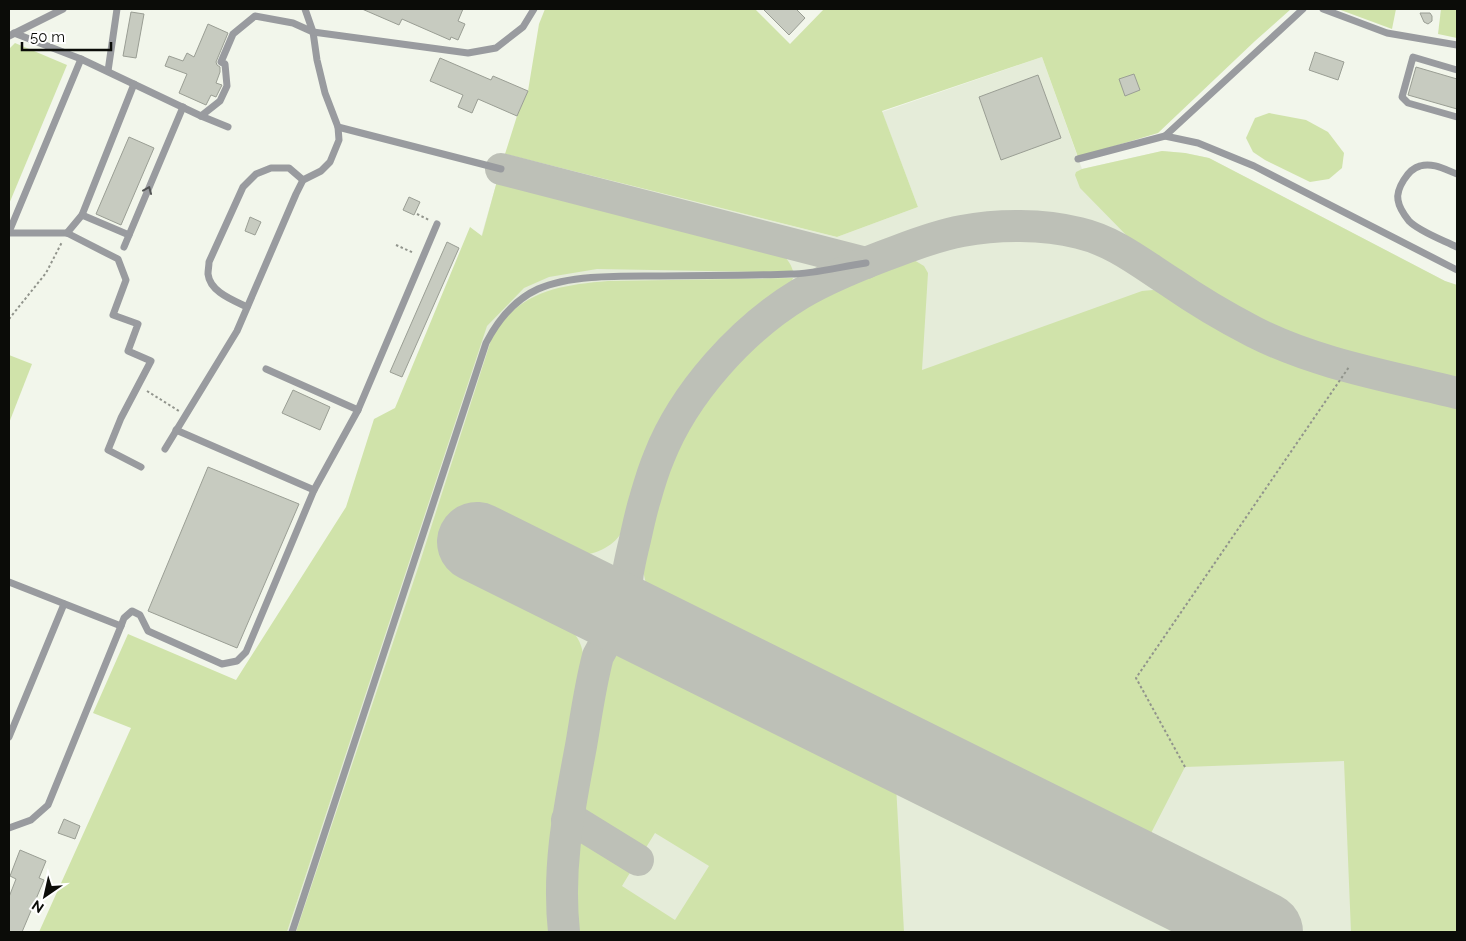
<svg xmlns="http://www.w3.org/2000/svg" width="1466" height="941" font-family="Raleway,sans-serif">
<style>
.built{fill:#e5ecd9}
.green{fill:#d0e3aa}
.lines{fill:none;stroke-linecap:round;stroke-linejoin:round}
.taxiway{stroke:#bdc0b7;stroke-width:32}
.runway{stroke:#bdc0b7;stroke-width:80}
.building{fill:#c7cbc0;stroke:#9a9e94}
.path{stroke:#91948c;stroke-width:2;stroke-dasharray:2.5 2.5;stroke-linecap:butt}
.lane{stroke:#999b9f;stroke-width:7}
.oneway{stroke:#525454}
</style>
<rect width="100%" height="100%" fill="#f2f6eb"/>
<path class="built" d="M1042,57L1082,169L1162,151L1185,153L1209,158L1445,281L1457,285V932H287L353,730L481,237L505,154L837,237L918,207L882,112Z"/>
<g class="green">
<path d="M545,9H755L790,44L824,9H1291L1255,41L1158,133L1078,157L1042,57L882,111L918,207L837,237L505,154L517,116L528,91L539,24Z"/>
<path d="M1338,9H1396L1392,29Z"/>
<path d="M1441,9H1457V38L1438,34Z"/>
<path d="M15,43L67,65L9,204V49Z"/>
<path d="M1269,113L1306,120L1328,132L1344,153L1342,168L1329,179L1310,182L1265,160L1253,152L1246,138L1255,118Z"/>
<path d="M1162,151L1185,153L1209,158L1445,281L1457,285V380L1370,359L1305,339L1243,314L1205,292L1130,239L1080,188L1075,175L1076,172L1082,169Z"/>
<path d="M497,181L776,252C785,256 790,261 793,271L763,272L597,269L549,277L524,288L487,326L287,932H39L131,728L93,713L128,634L236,680L346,507L374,419L395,408L470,227L482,236Z"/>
<path d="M914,260L924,266L928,273L922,370L1142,291C1145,291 1149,290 1153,290C1168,292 1202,316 1216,325C1290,369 1375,385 1457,405V932H1351L1344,761L1185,767L1148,839L655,594L646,584L642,566L644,545L654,508L668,464L685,427L709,391L734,362L781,321L820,297L866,276L901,262Z"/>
<path d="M793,278C788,295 768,304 755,314C744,323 734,333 724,343C701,365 684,392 667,419C657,438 647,458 640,478C632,503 631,534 605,548C596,553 587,555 576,555L486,511L457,569L562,621C579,636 584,645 584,668L556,817L550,885L555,932H296L419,565L493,334C521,291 560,285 608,281Z"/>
<path d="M9,355L32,364L9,423Z"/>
<path d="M625,652L896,785L904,932H575C571,903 572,871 575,842C578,840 579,838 582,838C590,837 625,861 634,866L622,886L675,920L709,866L655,833L642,854C619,841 598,831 580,811L605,669C610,660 616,655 625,652Z"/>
</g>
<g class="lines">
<g class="taxiway">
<path d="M501,169L866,263"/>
<path d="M657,631C620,606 624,587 633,548C637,532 640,515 645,499C649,485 653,471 659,457C684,393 742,329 800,294C831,276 864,263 897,251C918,243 940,235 962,231C998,224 1043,224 1079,233C1114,241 1142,264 1172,283C1198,301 1225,317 1254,332C1317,364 1389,376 1457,393"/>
<path d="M567,820L578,823L638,860"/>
<path d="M564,932C557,867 569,810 581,746C586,717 590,686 598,656C615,624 623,623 657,631"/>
</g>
<path class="runway" d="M477,542L1263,932"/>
</g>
<g class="building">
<path d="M362,9H463L458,21L465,24L458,40L451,37L450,40L402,19L399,25Z"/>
<path d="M763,9H796L805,18L789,35Z"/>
<path d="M131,12L144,14L136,58L123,56Z"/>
<path d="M1420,13H1430L1432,16V21L1428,24L1424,22Z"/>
<path d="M208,24L228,33L216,62L217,65L220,67V72L216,83L222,85L216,97L211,95L206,105L179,93L187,74L165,66L169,56L183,61L187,53L194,57Z"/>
<path d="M1315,52L1344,62L1338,80L1309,70Z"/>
<path d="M440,58L491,80L493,76L528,91L517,116L478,99L472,113L458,107L463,95L430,81Z"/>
<path d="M1416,67L1457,79V109L1408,95Z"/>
<path d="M1134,74L1140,90L1125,96L1119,79Z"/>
<path d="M1038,75L1061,138L1001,160L979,97Z"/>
<path d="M129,137L154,148L121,225L96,214Z"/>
<path d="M409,197L420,202L414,215L403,210Z"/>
<path d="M250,217L261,222L255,235L245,231Z"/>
<path d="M447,242L459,248L402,377L390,372Z"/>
<path d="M293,390L330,407L320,430L282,413Z"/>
<path d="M208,467L299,504L237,648L148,611Z"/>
<path d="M64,819L80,826L75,839L58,833Z"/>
<path d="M20,850L46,861L39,878L44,880L22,932H9V897L16,879L10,876Z"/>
</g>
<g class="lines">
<g class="path">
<path d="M417,214L429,220"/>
<path d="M396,245L414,253"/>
<path d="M9,319L46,273L62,242"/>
<path d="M147,391L179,411"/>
<path d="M1185,767L1136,678L1349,367"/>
</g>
<g class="lane">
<path d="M305,9L313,32L317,60L325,93L338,127L501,169"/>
<path d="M1323,9L1387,33L1457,45"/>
<path d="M14,33L81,59L201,116L228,127"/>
<path d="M9,36L63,9"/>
<path d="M1457,70L1413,57L1402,97L1408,103L1457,117"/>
<path d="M108,71L117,9"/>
<path d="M201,116L220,101L227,86L225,64L221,62L233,34L255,16L293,23L313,32L468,53L496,48L523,27L534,9"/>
<path d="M1165,136L1303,9"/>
<path d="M1078,159L1165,136L1198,143L1254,166L1457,270"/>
<path d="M1457,174C1446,170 1433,162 1420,166C1408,169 1396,189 1398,200C1399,207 1405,216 1409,221C1420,232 1443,240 1457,247"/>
<path d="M82,215L129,235"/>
<path d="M9,232L81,59"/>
<path d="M9,233H67L118,259L126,280L113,315L138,324L128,351L151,361L121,418L108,450L141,467"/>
<path d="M67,233L82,215L134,84"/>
<path d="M124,247L183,107"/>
<path d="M247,307C233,300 210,292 208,274C208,270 209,266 209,262L243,187L256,174L271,168H289L303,180"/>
<path d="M266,369L358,410"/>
<path d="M176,430L314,490"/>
<path d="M165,449L237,331L296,194L303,180L321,171L330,162L339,140L338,127"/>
<path d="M9,582L121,626"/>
<path d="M9,737L64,604"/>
<path d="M9,828L31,820L48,805L121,626L124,618L132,611L140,615L148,631L222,664L237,661L246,652L314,490L358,410L437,224"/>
<path d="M292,932L486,343C498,320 514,300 538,289C570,275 619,276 654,276C699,275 745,276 791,274C814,274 843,266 866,263"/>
</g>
</g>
<defs><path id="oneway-chevron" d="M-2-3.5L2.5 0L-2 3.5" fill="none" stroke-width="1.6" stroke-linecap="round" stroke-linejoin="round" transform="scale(1.25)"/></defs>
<use class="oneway" href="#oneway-chevron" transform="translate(148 190) rotate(-67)"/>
<rect width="1466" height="941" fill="none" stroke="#0b0c08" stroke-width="20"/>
<g transform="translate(45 896) rotate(214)" stroke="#ffffff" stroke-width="4" paint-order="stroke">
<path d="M0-4L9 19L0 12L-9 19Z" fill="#0b0c08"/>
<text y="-8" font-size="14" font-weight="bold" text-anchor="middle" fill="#0b0c08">N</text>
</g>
<path d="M22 42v8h89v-8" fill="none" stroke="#0b0c08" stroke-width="2.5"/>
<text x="30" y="42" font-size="15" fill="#0b0c08" stroke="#ffffff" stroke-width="4" paint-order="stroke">50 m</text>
</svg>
